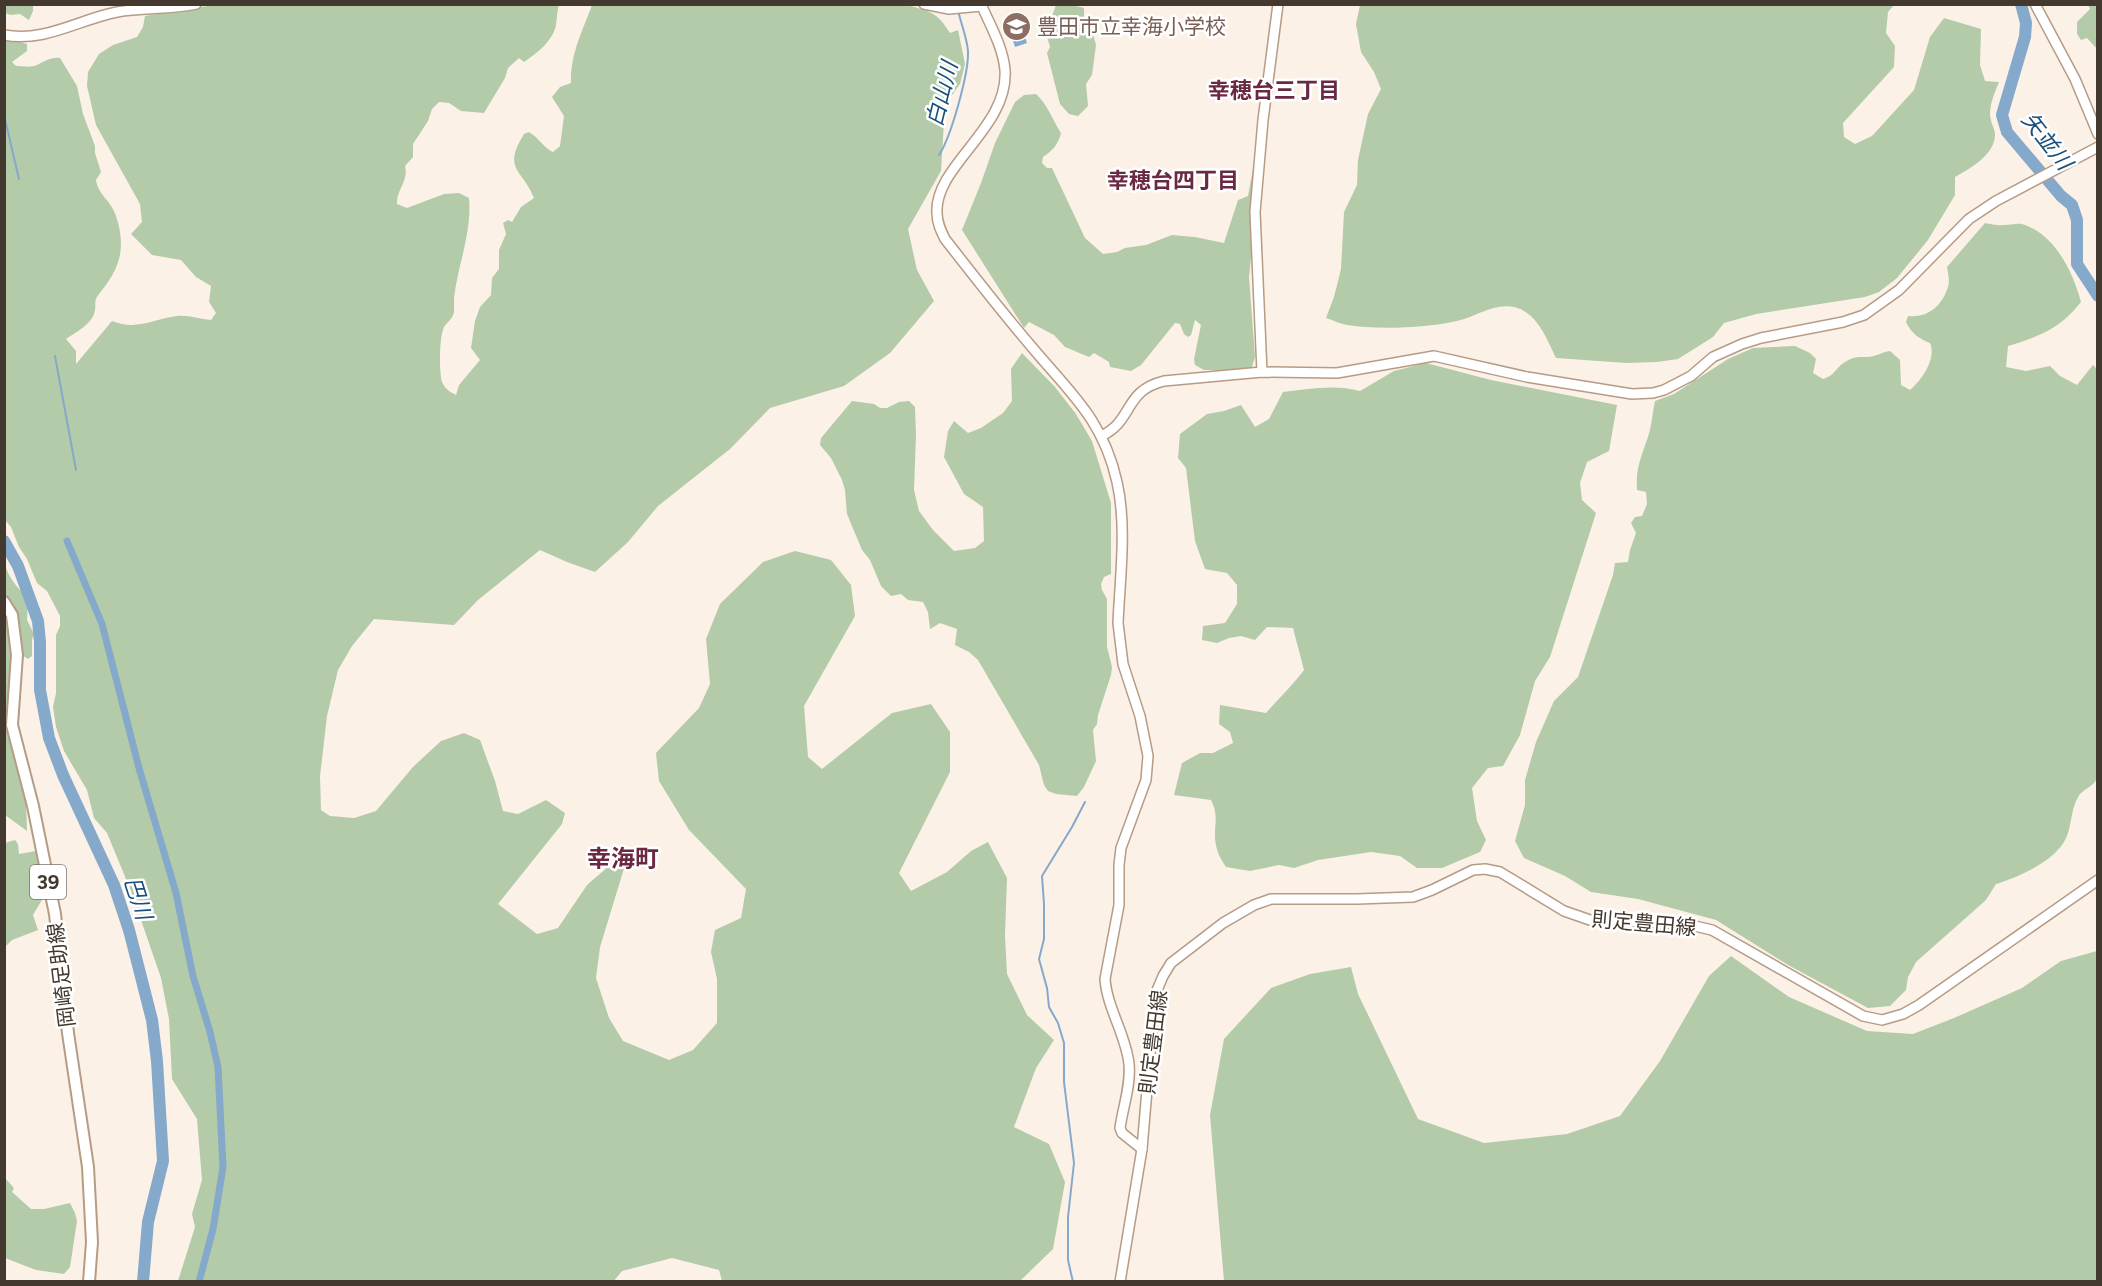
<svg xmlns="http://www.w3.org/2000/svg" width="2102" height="1286" font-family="Figtree,'Noto Sans JP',sans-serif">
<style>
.green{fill:#b3cba8}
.water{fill:#85a9ca}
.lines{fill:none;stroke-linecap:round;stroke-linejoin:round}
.stream{stroke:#85a9ca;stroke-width:2}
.canal{stroke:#85a9ca;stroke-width:7}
.river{stroke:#85a9ca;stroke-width:12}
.secondary-casing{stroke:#b69b85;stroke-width:12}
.primary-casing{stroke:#b69b85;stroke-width:14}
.secondary{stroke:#fff;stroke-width:9}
.primary{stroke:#fff;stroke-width:10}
.labels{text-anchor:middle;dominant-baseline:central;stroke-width:5;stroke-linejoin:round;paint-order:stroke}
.shield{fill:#fff;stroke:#7c746d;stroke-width:1.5}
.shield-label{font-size:20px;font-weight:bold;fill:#44392f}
.education-label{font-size:21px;fill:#785e54;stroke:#fff;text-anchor:start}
.street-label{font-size:21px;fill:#44392f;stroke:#fff}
.neighbourhood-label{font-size:22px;font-weight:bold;fill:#6b2842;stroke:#fff}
.water-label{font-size:22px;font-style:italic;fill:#18507b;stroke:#fff}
.quarter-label{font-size:24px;font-weight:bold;fill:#6b2842;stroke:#fff}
</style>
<rect width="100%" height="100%" fill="#fcf1e7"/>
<g class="green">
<path d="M220,4L559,5C557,11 557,18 556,25C553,41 537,53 524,62L519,58L508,68L505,78L484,113L461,111L449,103L439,102L432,109L428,121L413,144V157L405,166C409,181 396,190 397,204L407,208L444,194L459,193L469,198C472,233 458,264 454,298C454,303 454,308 454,312C452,320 448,321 444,327C439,337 439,372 442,382C445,389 450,392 456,395L459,385L480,360L471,348L475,321L480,307L491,295L492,278L499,269V250L506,234L503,223L508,220L512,222L521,207L534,198C522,168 502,170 524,134L529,132C539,138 544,148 553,152L560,146L564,116L552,97L560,87L571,83C570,54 583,30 592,5H907C931,12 936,11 950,33L958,30L965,64L960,84L945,105L941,171L908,229L917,270L934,301L890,353L844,386L770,408L730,449L658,506L628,542L595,572L567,562L540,550L478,600L454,625L374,619L352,646L338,670L327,716L320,776L321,810L330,816L354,818L376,811L413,767L441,741L464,733L480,740L495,781L503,811L518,814L546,800L565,813L562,824L498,904L537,934L558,928L587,885L616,860L626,862L600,947L596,978L609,1018L623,1041L669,1060L693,1050L717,1023V979L711,952L715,930L741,918L746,889L689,830L659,781L656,753L699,708L710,684L706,639L720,604L763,562L795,551L831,560L851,585L855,616L804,706L808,757L822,769L892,713L931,704L950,732V772L899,873L911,891L947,872L971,851L988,842L1007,878L1005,936L1007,974L1027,1015L1054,1040L1036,1068L1014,1127L1049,1144L1065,1182L1053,1249L1020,1281H722L719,1270L672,1258L622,1271L613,1282L178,1281L195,1227L192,1214L202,1180L197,1119L172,1079L169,1019L161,978L131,891L107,833L94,818L87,790L64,751L56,727L53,707L56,693V635L60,626V616L47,591L37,583L27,559L19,547L11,527L5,520L4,40L20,42L27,44V51L12,62L16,66C22,66 31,68 37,65C44,62 50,57 60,58L77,86L83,114L95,146V153L101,172L96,180C98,195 111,200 116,216C124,240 123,261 108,282C105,287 100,292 97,297C94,302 96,305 95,310C93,324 76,332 66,339L76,351V364L112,321C137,331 153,319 177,316C187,315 200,319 211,320L216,313L209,302L211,286L196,277L181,260L152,255L131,234L142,222L140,204L96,125L87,86L88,72L99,54L113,45L137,37L143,27L145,16Z"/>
<path d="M4,5H33V11L29,20L20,14L11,15L5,13Z"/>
<path d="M1056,5H1072L1084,8V18L1091,27L1096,45L1092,75L1086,84L1088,106L1078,116L1069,114L1060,104L1047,53L1050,47L1046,33Z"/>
<path d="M1360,5H1894L1888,12L1886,33L1895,46L1894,67L1843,123L1844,137L1855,144L1872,136L1914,90L1930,37L1944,18L1981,29L1980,65L1985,81L1999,82C1995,92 1990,103 1990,114C1990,121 1994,127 1995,133C1996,154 1971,168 1955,177V195L1928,240L1897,278L1879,292L1865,297L1756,314L1724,323L1713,337L1678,359L1657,362L1626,363L1556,358C1547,339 1537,312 1514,307C1493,303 1476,317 1457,321C1426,328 1378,330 1347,325C1340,324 1333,320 1326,318L1334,297L1341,269L1344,212L1357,185L1358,160L1368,114L1381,89L1374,72L1361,52L1356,24Z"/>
<path d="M2088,5H2097V49L2087,38L2081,40L2077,34V22L2090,9Z"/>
<path d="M1036,94C1048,105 1052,119 1061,133C1058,145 1053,150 1043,157L1042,163L1047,168H1052L1085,238L1103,254L1117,252L1125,248L1146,245L1172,235L1195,237L1224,243L1238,200L1248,196L1258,142L1263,141L1249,277L1255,357L1251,370H1204L1195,365L1194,359L1201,325L1195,320L1191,335L1188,337L1184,334L1180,324L1175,323L1141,365L1131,371L1110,367L1109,362L1094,353L1089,357L1065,347L1054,335L1029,322L1024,328L962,230L981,183L995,143L1015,102L1024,95Z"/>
<path d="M1985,223C1991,224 1998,226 2004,225C2010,225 2016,223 2022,224C2055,234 2073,272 2081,302C2060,329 2040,336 2008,346L2006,367L2026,371L2050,366L2060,376L2077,385L2093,365L2097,369V778C2094,787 2082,789 2078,797C2070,811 2072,829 2064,842C2051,863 2018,877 1996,884L1986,900L1916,962L1908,977L1906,990L1890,1006L1868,1008L1788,965L1716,920L1638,899L1591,892L1565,876L1524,858L1515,841L1525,805V780L1536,742L1554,701L1578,677L1613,575L1615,563L1628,562L1630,550L1636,533L1631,523L1635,517L1642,516L1647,504L1646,492L1637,490C1635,465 1644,452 1650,430C1652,420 1653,411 1655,401L1674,394L1728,359L1753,348L1795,346L1810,353L1816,359L1813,373L1823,379C1836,375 1835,368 1845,362C1855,356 1857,357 1867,357C1875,357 1882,352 1890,351L1900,360L1901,385L1910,390C1921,381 1937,359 1930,343C1918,338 1912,334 1906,322L1908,316C1928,318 1942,306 1948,287C1950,281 1948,273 1947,267Z"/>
<path d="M1022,353L1055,387L1076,414L1092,441L1111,503V574L1104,577L1101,584L1102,590L1107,599V647L1112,667L1111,675L1098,715L1097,724L1093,730L1096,761L1084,787L1077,796L1056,794L1048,791L1044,785L1039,765L978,660L969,652L955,645L957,629L940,623L930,629L928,612L923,602L908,600L901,594L891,596L881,586L870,560L862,550L847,514L845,490L842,480L831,458L820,445L821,438L852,401L874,404L880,408H887L899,402L909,401L915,407L916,435L914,490L919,511L933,530L954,551L975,548L984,541L983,507L964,494L944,457L948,431L954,421L968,433L981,428L1003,413L1012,401L1011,369Z"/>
<path d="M1426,363L1491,380L1617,405L1609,451L1587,462L1580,483L1582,500L1596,513L1550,657L1535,681L1520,735L1503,766L1488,768L1472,788L1477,821L1486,840L1480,852L1442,868H1417L1400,856L1371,852L1318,860L1294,868L1279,865L1250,871L1226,867C1223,862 1218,855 1217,849C1211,830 1221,819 1211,800L1174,795L1182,763L1200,753H1213L1233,743L1230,732L1219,724L1220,705L1266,713C1279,698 1292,686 1304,670L1293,628L1267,627L1255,640L1241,636L1229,638L1217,643L1202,640L1203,626L1225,623L1237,604V585L1227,573L1205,569L1195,541L1186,468L1178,458L1180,434L1207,414L1224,411L1241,405L1255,427L1269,419L1283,392C1309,389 1335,384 1360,391L1394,371Z"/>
<path d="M4,561C7,575 17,589 28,597L27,620L34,634L32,640V656L28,659L22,655L20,631L15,617L5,596Z"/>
<path d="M4,613L10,625L12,636L8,723L26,801L27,831L5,815Z"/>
<path d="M15,840L18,844L19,854L36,851L46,893L33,915L38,930L12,940L5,947V843Z"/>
<path d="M2097,951V1281H1224L1210,1115L1224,1039L1271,988L1310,974L1351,967L1358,994L1418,1119L1484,1143L1567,1134L1620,1116L1660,1061L1709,976L1731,956L1789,997L1867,1031L1913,1034L1954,1018L2022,988L2061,961Z"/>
<path d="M5,1178L14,1188L12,1192L31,1209H44L70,1203L75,1213L77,1221L70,1267L64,1274L36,1270L5,1258Z"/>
</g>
<path class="water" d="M1019,20L1027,43L1015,47L1008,24Z"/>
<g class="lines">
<g class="stream">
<path d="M4,115L19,179"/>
<path d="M939,155C951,137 969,73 968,51C967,38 961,24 958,10"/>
<path d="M55,356L76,470"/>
<path d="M1073,1282L1068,1260V1217L1074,1163L1064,1082V1043L1058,1023L1049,1007L1047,988L1039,959L1044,939V904L1042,876L1072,827L1085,802"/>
</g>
<path class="canal" d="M67,541L102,624L139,768L176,893L193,976L210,1032L218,1067L223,1167L213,1229L199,1282"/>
<g class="river">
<path d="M2021,4L2026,23L2025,37L2002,115L2007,132L2061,196L2072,205L2077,220V264L2098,296"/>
<path d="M4,541L18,566L38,621L40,642V690L49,738L63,775L114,885L129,930L152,1020L157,1061L163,1161L148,1222L143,1282"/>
</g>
<defs>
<g id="secondary">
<path d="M924,4L949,9L982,6"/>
<path d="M981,4C990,25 1003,47 1005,70C1009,128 934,166 937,213C937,223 941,231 945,239C973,275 1001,311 1031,346C1070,393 1103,419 1117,482C1127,526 1120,578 1118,623L1123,664L1140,716L1148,756L1146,780L1121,848L1119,865V905L1105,979C1107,1008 1126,1035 1129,1064C1131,1085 1123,1107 1120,1128L1122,1133L1142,1149"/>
<path d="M2035,4L2075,79L2098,134"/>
<path d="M4,35C44,43 80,19 117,12C143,7 170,10 196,4"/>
<path d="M1262,372L1255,212L1263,120L1278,4"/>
<path d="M1101,436C1134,421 1123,391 1164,381L1262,372L1337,373L1434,356L1527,377L1632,394L1653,393L1664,390L1691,376L1713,357L1742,344L1761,338L1843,322L1864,315L1899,290L1969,219L1996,201L2098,147"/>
<path d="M1120,1282L1142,1149L1155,995L1163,976L1171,963L1223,923L1254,905L1271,899H1357L1413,897L1432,890L1473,870L1485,869L1500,872L1564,911L1590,920L1686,924L1712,930L1863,1016L1882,1020L1903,1014L1919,1005L2098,880"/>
</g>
<path id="primary" d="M4,602L12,615L17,655L12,725L33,806L55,914L68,1033L88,1167L92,1242L89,1282"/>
</defs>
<use href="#secondary" class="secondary-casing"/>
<use href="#primary" class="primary-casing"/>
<use href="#secondary" class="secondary"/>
<use href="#primary" class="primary"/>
</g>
<defs>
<symbol id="school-disc" viewBox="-11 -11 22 22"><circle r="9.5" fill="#8d6e63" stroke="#fff"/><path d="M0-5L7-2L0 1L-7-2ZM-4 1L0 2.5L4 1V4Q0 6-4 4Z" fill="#fff"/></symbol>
</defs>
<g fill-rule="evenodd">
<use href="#school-disc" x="1000" y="10" width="33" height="33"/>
</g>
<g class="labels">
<rect class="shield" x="30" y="865" width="36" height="34" rx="4.5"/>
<g class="shield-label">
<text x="48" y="882">39</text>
</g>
<g class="education-label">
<text x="1037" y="26">豊田市立幸海小学校</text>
</g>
<g class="street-label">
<text transform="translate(1644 923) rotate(5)">則定豊田線</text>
<text transform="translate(61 975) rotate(-97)">岡崎足助線</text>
<text transform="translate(1153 1042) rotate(-83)">則定豊田線</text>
</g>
<g class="neighbourhood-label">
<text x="1274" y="90">幸穂台三丁目</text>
<text x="1173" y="180">幸穂台四丁目</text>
</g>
<g class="water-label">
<text transform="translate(942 94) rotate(-76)">白山川</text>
<text transform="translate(2047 141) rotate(52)">矢並川</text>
<text transform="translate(138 898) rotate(72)">巴川</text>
</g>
<g class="quarter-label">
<text x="623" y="858">幸海町</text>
</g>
</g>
<rect width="2102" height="1286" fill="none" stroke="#44392f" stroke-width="12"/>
</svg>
